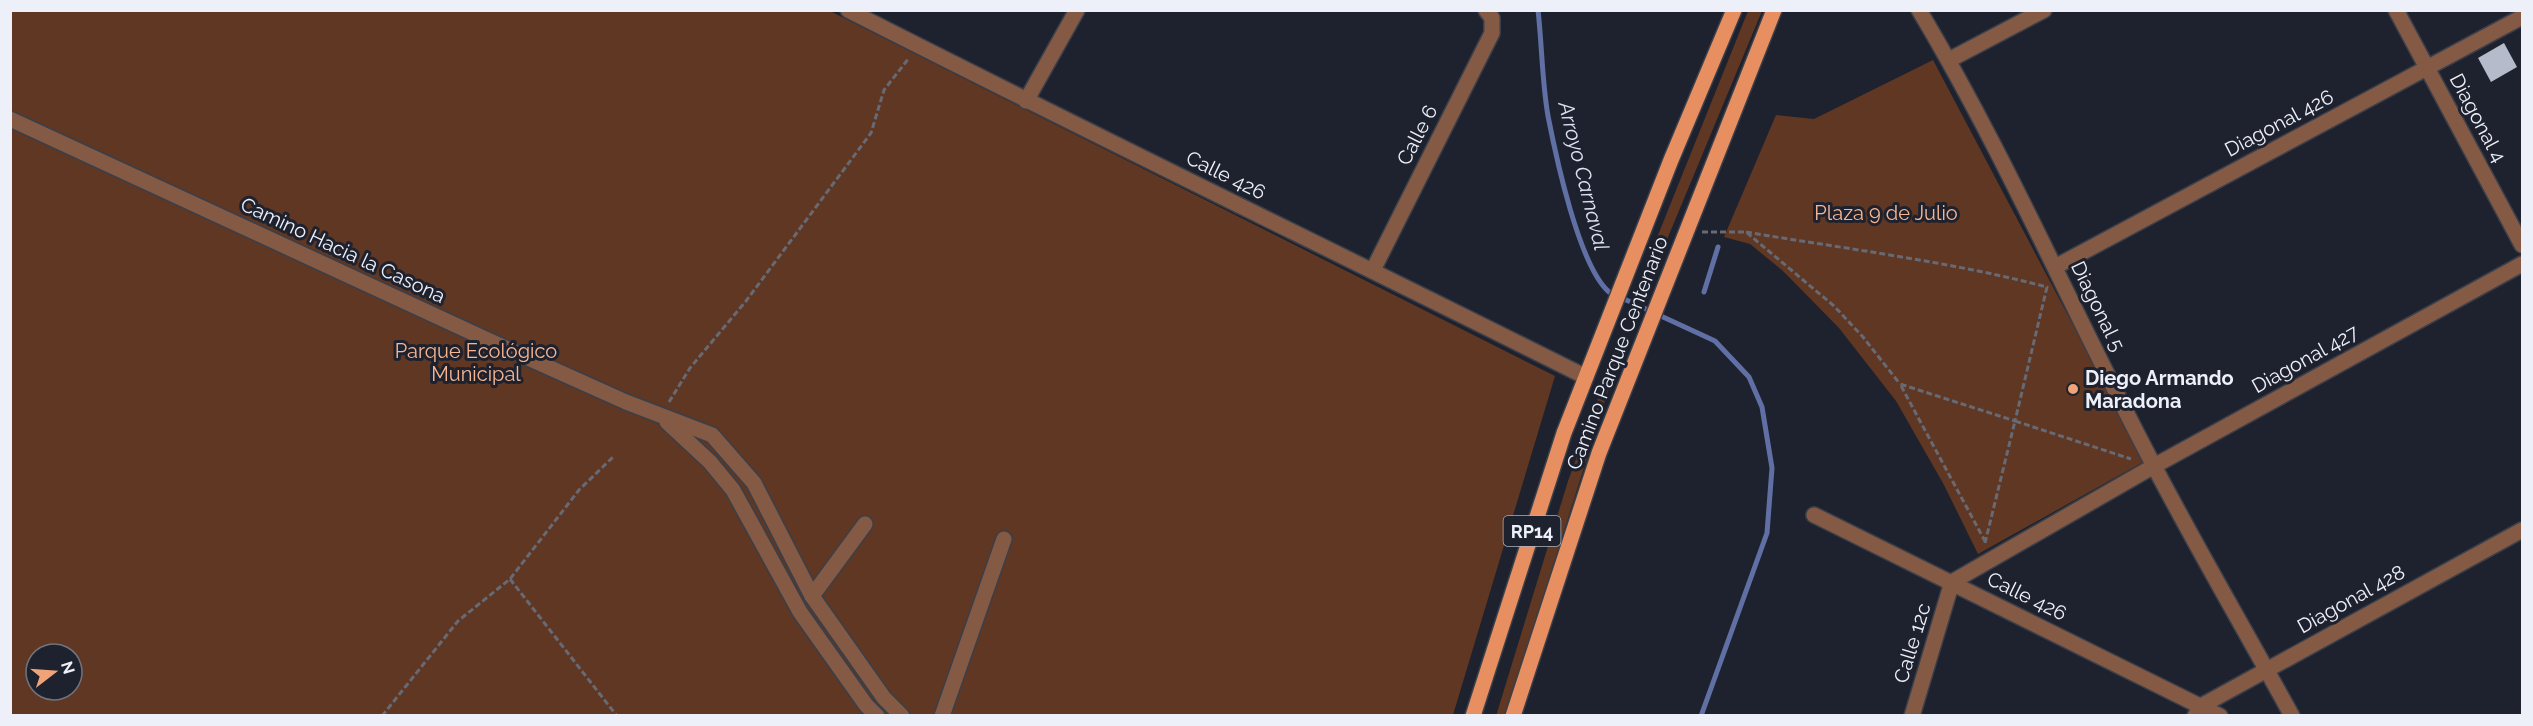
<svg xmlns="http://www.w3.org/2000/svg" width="2533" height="726" font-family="Raleway,sans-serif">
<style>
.green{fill:#5f3722;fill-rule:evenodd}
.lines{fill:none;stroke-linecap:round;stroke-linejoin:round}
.stream{stroke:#6070a5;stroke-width:5}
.building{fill:#b6bbcc}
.minor-casing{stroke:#3b3f4a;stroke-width:18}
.major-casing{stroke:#3b3f4a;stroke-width:18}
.path{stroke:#676a75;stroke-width:3;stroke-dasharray:6 3;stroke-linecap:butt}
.minor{stroke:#845a44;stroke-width:15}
.major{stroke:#e78f61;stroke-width:15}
.poi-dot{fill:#f0a279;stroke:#1e222e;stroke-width:2}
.labels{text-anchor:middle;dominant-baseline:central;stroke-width:6;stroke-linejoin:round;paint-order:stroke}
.shield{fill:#1e222e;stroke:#afb2bc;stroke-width:1.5}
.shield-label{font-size:18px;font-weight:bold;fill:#edf0f9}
.street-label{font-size:20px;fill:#edf0f9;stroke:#1e222e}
.park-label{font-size:20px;fill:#f8b592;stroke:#1e222e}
.poi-label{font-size:20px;font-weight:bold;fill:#edf0f9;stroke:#1e222e;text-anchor:start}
.water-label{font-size:21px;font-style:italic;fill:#dde3f3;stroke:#1e222e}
</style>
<rect width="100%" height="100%" fill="#1e222e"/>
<g class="green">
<path d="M10,11H830L1555,376L1453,715H11ZM36,654H72V690H36Z"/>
<path d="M1748,11H1762L1656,266L1648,260Z"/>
<path d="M1933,60L2145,461L1978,554L1944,485L1896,401L1839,328L1783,271L1750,244L1724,237L1776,115L1814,119Z"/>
<path d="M1618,343L1621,350L1506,715L1496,716L1568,481Z"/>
</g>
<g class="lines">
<g class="stream">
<path d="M1538,10C1542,45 1542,82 1548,116C1556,157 1579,266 1609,292L1715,341L1749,377L1762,407L1772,468L1767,533L1701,716"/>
<path d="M1704,292L1718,247"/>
</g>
</g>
<path class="building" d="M2504,43L2517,67L2491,82L2478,58Z"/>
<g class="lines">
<defs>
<g id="minor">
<path d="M848,10C1093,135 1340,254 1586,377"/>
<path d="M1919,10C2007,157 2074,315 2154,466C2198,550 2246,632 2292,716"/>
<path d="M2396,10L2522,245"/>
<path d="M1949,60L2044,10"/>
<path d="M1026,101L1077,10"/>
<path d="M10,119L490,341L626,402L712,435L754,483L812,596L884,698L902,716"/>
<path d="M2055,267L2522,17"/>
<path d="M1373,270L1492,33V18L1486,10"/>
<path d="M667,422L710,462L733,490L800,612L866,705L877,716"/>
<path d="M1814,515L2220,716"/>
<path d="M812,596L865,524"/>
<path d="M942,716L1004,539"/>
<path d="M1912,716L1952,582L2154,466L2522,264"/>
<path d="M2195,716L2201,706L2522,530"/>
</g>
<g id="major">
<path d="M1473,716L1564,433L1671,160L1734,10"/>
<path d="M1513,716L1599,453L1774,10"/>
</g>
</defs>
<use href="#minor" class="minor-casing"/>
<use href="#major" class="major-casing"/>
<g class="path">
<path d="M1702,232H1746L1834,306L1863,337L1900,384"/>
<path d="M1746,232C1846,249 1948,261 2047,287L2015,421L1900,384L1986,543"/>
<path d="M669,402L690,368L746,301L871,133L884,90L909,58"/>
<path d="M1985,543L2015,421L2131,459"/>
<path d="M510,579L617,716"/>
<path d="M382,716L458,621L510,579L579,490L613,457"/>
</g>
<use href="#minor" class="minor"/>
<use href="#major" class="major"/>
</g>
<circle class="poi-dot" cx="2073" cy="389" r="6"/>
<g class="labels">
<rect class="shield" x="1503.5" y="516" width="57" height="30" rx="4.5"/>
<g class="shield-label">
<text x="1532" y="531">RP14</text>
</g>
<g class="street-label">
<text transform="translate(2478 118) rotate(62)">Diagonal 4</text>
<text transform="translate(2279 123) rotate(-28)">Diagonal 426</text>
<text transform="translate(1417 135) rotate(-63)">Calle 6</text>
<text transform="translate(1226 175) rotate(26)">Calle 426</text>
<text transform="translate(343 250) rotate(25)">Camino Hacia la Casona</text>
<text transform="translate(2098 306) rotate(64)">Diagonal 5</text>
<text transform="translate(1617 353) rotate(-69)">Camino Parque Centenario</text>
<text transform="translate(2305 359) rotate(-29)">Diagonal 427</text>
<text transform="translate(2027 596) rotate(26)">Calle 426</text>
<text transform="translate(2351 599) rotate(-29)">Diagonal 428</text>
<text transform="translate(1912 643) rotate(-73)">Calle 12c</text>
</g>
<g class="park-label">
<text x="1886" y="213">Plaza 9 de Julio</text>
<text x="476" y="351">Parque Ecológico<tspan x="476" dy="23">Municipal</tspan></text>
</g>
<g class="poi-label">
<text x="2085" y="378">Diego Armando<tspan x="2085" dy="23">Maradona</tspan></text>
</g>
<g class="water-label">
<text transform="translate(1584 176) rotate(76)">Arroyo Carnaval</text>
</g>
</g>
<rect width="2533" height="726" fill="none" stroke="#edf0f9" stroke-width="24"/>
<g transform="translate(54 672) rotate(73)"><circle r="28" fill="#1e222e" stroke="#71747f" stroke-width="1.5"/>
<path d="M0-4.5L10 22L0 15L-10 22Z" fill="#f0a279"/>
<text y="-9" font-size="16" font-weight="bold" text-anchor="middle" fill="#edf0f9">N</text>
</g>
</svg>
